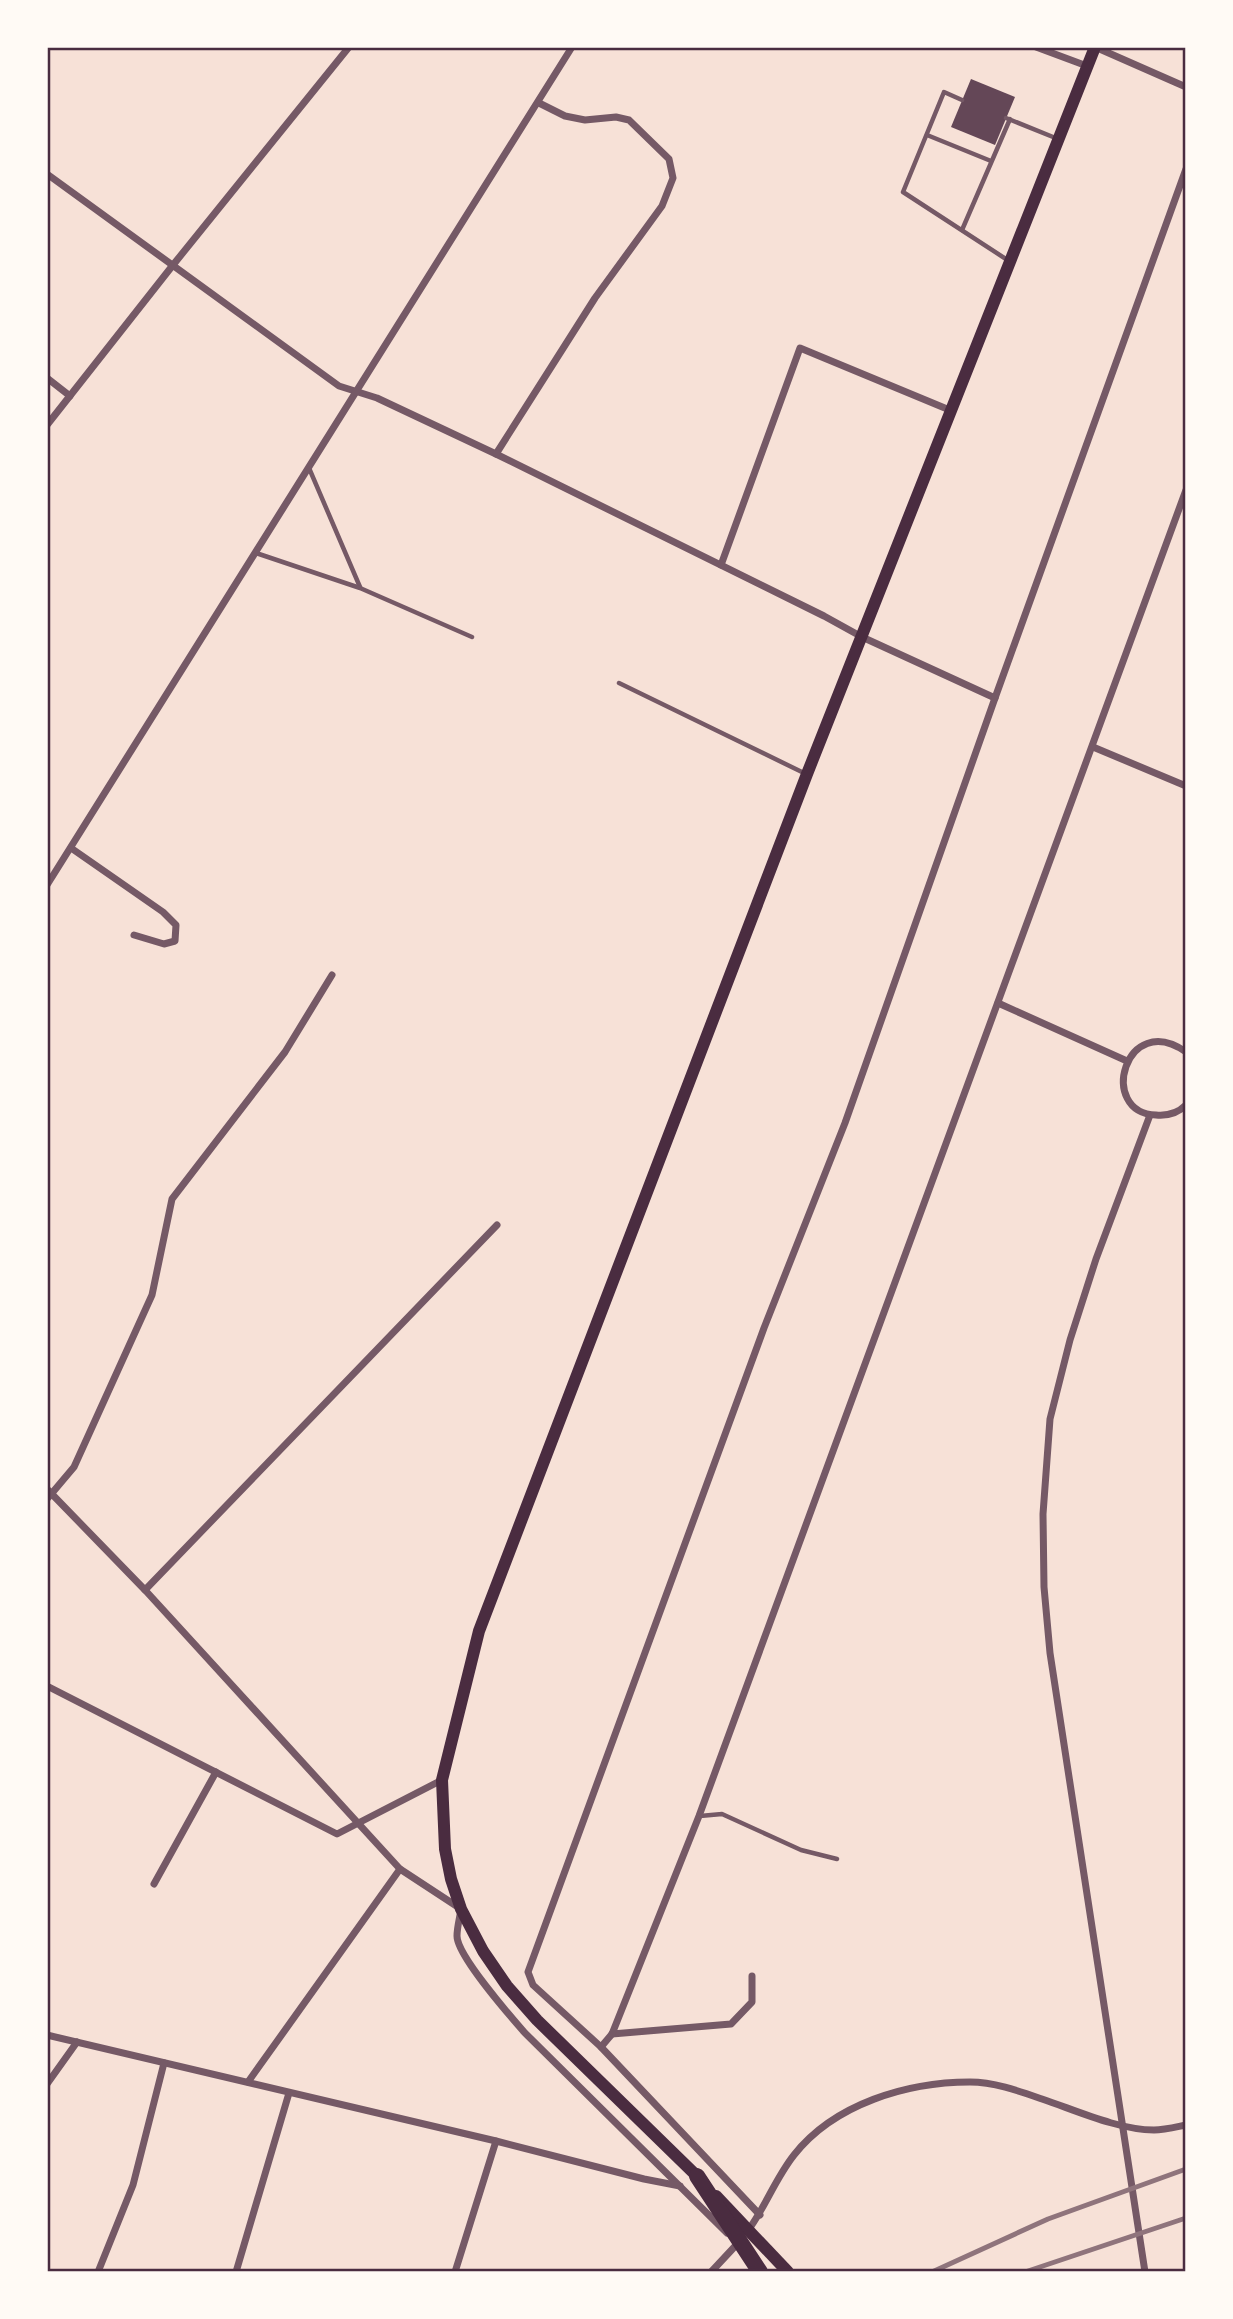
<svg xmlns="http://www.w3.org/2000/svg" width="1233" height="2319" font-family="'Space Grotesk',sans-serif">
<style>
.building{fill:#644757}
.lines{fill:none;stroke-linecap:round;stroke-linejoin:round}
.service{stroke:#755966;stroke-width:4.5}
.minor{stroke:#755966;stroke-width:7}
.secondary{stroke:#4a2c40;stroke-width:12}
.motorway{stroke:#4a2c40;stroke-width:16}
.rail{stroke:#8f747c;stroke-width:5}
.neatline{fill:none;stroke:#4a2c40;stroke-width:2.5}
</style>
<rect width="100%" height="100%" fill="#f7e1d7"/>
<path class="building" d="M971,79L1015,97L995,145L951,127Z"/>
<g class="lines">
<g class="service">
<path d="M962,100L944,92L903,192L1009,261"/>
<path d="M1006,118L1058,139"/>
<path d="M927,135L991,161"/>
<path d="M962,230L1010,119"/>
<path d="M309,468L360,587"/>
<path d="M256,553L360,588L472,637"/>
<path d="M619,683L804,773"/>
<path d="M700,1816L722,1814L801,1850L837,1859"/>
</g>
<g class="minor">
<path d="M1036,47L1087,66"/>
<path d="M1095,47L1186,87"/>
<path d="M47,174L339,386L377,398L496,454L824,616L862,637L995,698"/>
<path d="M47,378L70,396"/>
<path d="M47,425L173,265L349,47"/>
<path d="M496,454L595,298L662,206L673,178L669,159L629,120L616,117L585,120L565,116L539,103"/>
<path d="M721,565L800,348L952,411"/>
<path d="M1093,747L1186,786"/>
<path d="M71,848L163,912L176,925L175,941L164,944L134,935"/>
<path d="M47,885L572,47"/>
<path d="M998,1003L1127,1061"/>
<path d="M1186,1052C1125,1009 1097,1113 1156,1115C1167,1116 1178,1113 1186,1105"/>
<path d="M47,1489L145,1590L400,1869L461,1909C460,1917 457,1927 457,1936C457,1955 510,2016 525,2033L727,2233"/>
<path d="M47,1499L74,1467L152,1295L172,1199L285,1052L332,975"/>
<path d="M145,1590L497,1225"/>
<path d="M47,1686L337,1834L442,1780"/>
<path d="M154,1884L216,1772"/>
<path d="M612,2034L731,2024L752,2002V1976"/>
<path d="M47,2035L496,2141L644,2179L680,2186"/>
<path d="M601,2047L612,2034L699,1816L1186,490"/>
<path d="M248,2082L400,1869"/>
<path d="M47,2084L77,2042"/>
<path d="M760,2215L601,2047L533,1985L528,1972L764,1328L845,1123L995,698L1186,169"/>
<path d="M747,2232C765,2208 775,2179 794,2155C834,2104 907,2082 970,2082C994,2082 1019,2091 1042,2099C1075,2110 1119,2130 1154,2130C1164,2130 1176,2127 1186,2125"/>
<path d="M98,2272L133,2185L164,2063"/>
<path d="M236,2272L289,2093"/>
<path d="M455,2272L496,2141"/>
<path d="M711,2272L739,2242"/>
<path d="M1145,2272L1050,1653L1044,1587L1043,1514L1050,1419L1070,1340L1096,1259L1150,1115"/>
</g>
<g class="secondary">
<path d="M703,2182L537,2020L507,1986L483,1951L461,1909L451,1879L445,1849L442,1780L479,1631L807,774L1095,47"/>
<path d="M716,2196L788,2272"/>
</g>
<path class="motorway" d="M697,2176L760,2272"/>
<g class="rail">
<path d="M932,2272L1048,2219L1186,2169"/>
<path d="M1025,2272L1186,2218"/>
</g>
</g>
<rect width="1233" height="2319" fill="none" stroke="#fffaf5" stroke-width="98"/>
<rect x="49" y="49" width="1135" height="2221" class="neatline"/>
</svg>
